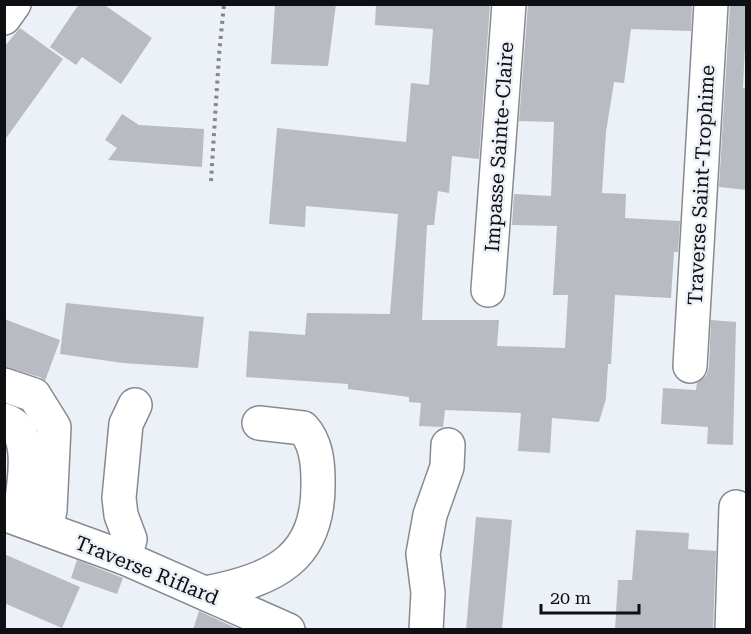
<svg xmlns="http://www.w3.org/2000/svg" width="751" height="634" font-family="'Roboto Serif',serif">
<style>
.building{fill:#b8bbc2}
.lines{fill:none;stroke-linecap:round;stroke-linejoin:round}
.minor-casing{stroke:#878a91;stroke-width:36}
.path{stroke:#84868b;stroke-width:4;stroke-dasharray:3 4.5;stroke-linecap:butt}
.minor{stroke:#fff;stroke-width:33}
.labels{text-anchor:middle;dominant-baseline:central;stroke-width:5;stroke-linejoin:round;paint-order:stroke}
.street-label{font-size:20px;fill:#0e0f12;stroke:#ecf0f7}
</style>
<rect width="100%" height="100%" fill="#ecf0f7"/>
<g class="building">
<path d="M79,4H103L152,38L121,84L82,57L76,65L50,47Z"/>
<path d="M275,4H336L328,66L271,64Z"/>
<path d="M376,4H490L479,159L452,156L449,193L438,191L434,225H427L422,320H499L497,346L565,348L568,295H553L557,226L512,225L514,194L551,196L554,122L519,121L528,4H692L691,31L631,29L624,83L614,82L606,132L602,193L626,194L625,218L680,221L678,252H674L671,298L615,295L611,364H608L606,399L599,422L552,418L550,453L518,451L521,413L445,410L443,427L419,426L421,403L409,402V397L348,389V384L246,377L249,331L305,335L307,313L390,314L398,214L306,206L305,227L269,224L277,128L406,142L411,83L429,85L433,29L375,25Z"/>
<path d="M730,4H747L743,88H747V190L719,187Z"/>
<path d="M20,28L63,59L4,141V47Z"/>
<path d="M122,114L139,125L204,129L202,167L108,160L117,148L105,140Z"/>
<path d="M66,303L204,317L198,368L123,363L60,354Z"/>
<path d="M4,319L60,340L45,381L40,377L4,367Z"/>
<path d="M711,320L736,322L733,445L707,444L708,427L661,424L663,388L696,390L697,383L706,376L709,367Z"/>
<path d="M476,517L512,520L502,630H466Z"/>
<path d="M636,530L689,533L688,549L716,551L713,630H615L618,580H632Z"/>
<path d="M4,554L80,587L62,628L4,603Z"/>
<path d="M77,560L123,578L117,594L71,578Z"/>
<path d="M199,611L240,630H193Z"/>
</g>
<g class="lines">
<defs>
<g id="minor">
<path d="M4,18L14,4"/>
<path d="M488,290L509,4"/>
<path d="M690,366L711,4"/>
<path d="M4,385L34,395L54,427L50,510L46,529"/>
<path d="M4,420C38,430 22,494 19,519"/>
<path d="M4,514L125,558L288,630"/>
<path d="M125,558L130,539L121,515L119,498L126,424L135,405"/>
<path d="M206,593C275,579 320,559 318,480C318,462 316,442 303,428L259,423"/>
<path d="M426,630L428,593L423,554L430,515L447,467L448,445"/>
<path d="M732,630L736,507"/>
</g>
</defs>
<use href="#minor" class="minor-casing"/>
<path class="path" d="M211,181L219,55L224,4"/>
<use href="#minor" class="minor"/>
</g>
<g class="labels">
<g class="street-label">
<text transform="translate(499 147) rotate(-86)">Impasse Sainte-Claire</text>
<text transform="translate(701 185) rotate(-87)">Traverse Saint-Trophime</text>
<text transform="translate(147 570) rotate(22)">Traverse Riflard</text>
</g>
</g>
<rect width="751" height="634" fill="none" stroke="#0e0f12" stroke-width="12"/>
<path d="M541 604v9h98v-9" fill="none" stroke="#0e0f12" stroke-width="3"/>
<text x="550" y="604" font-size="18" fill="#0e0f12" stroke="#ecf0f7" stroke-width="4.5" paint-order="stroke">20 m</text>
</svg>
